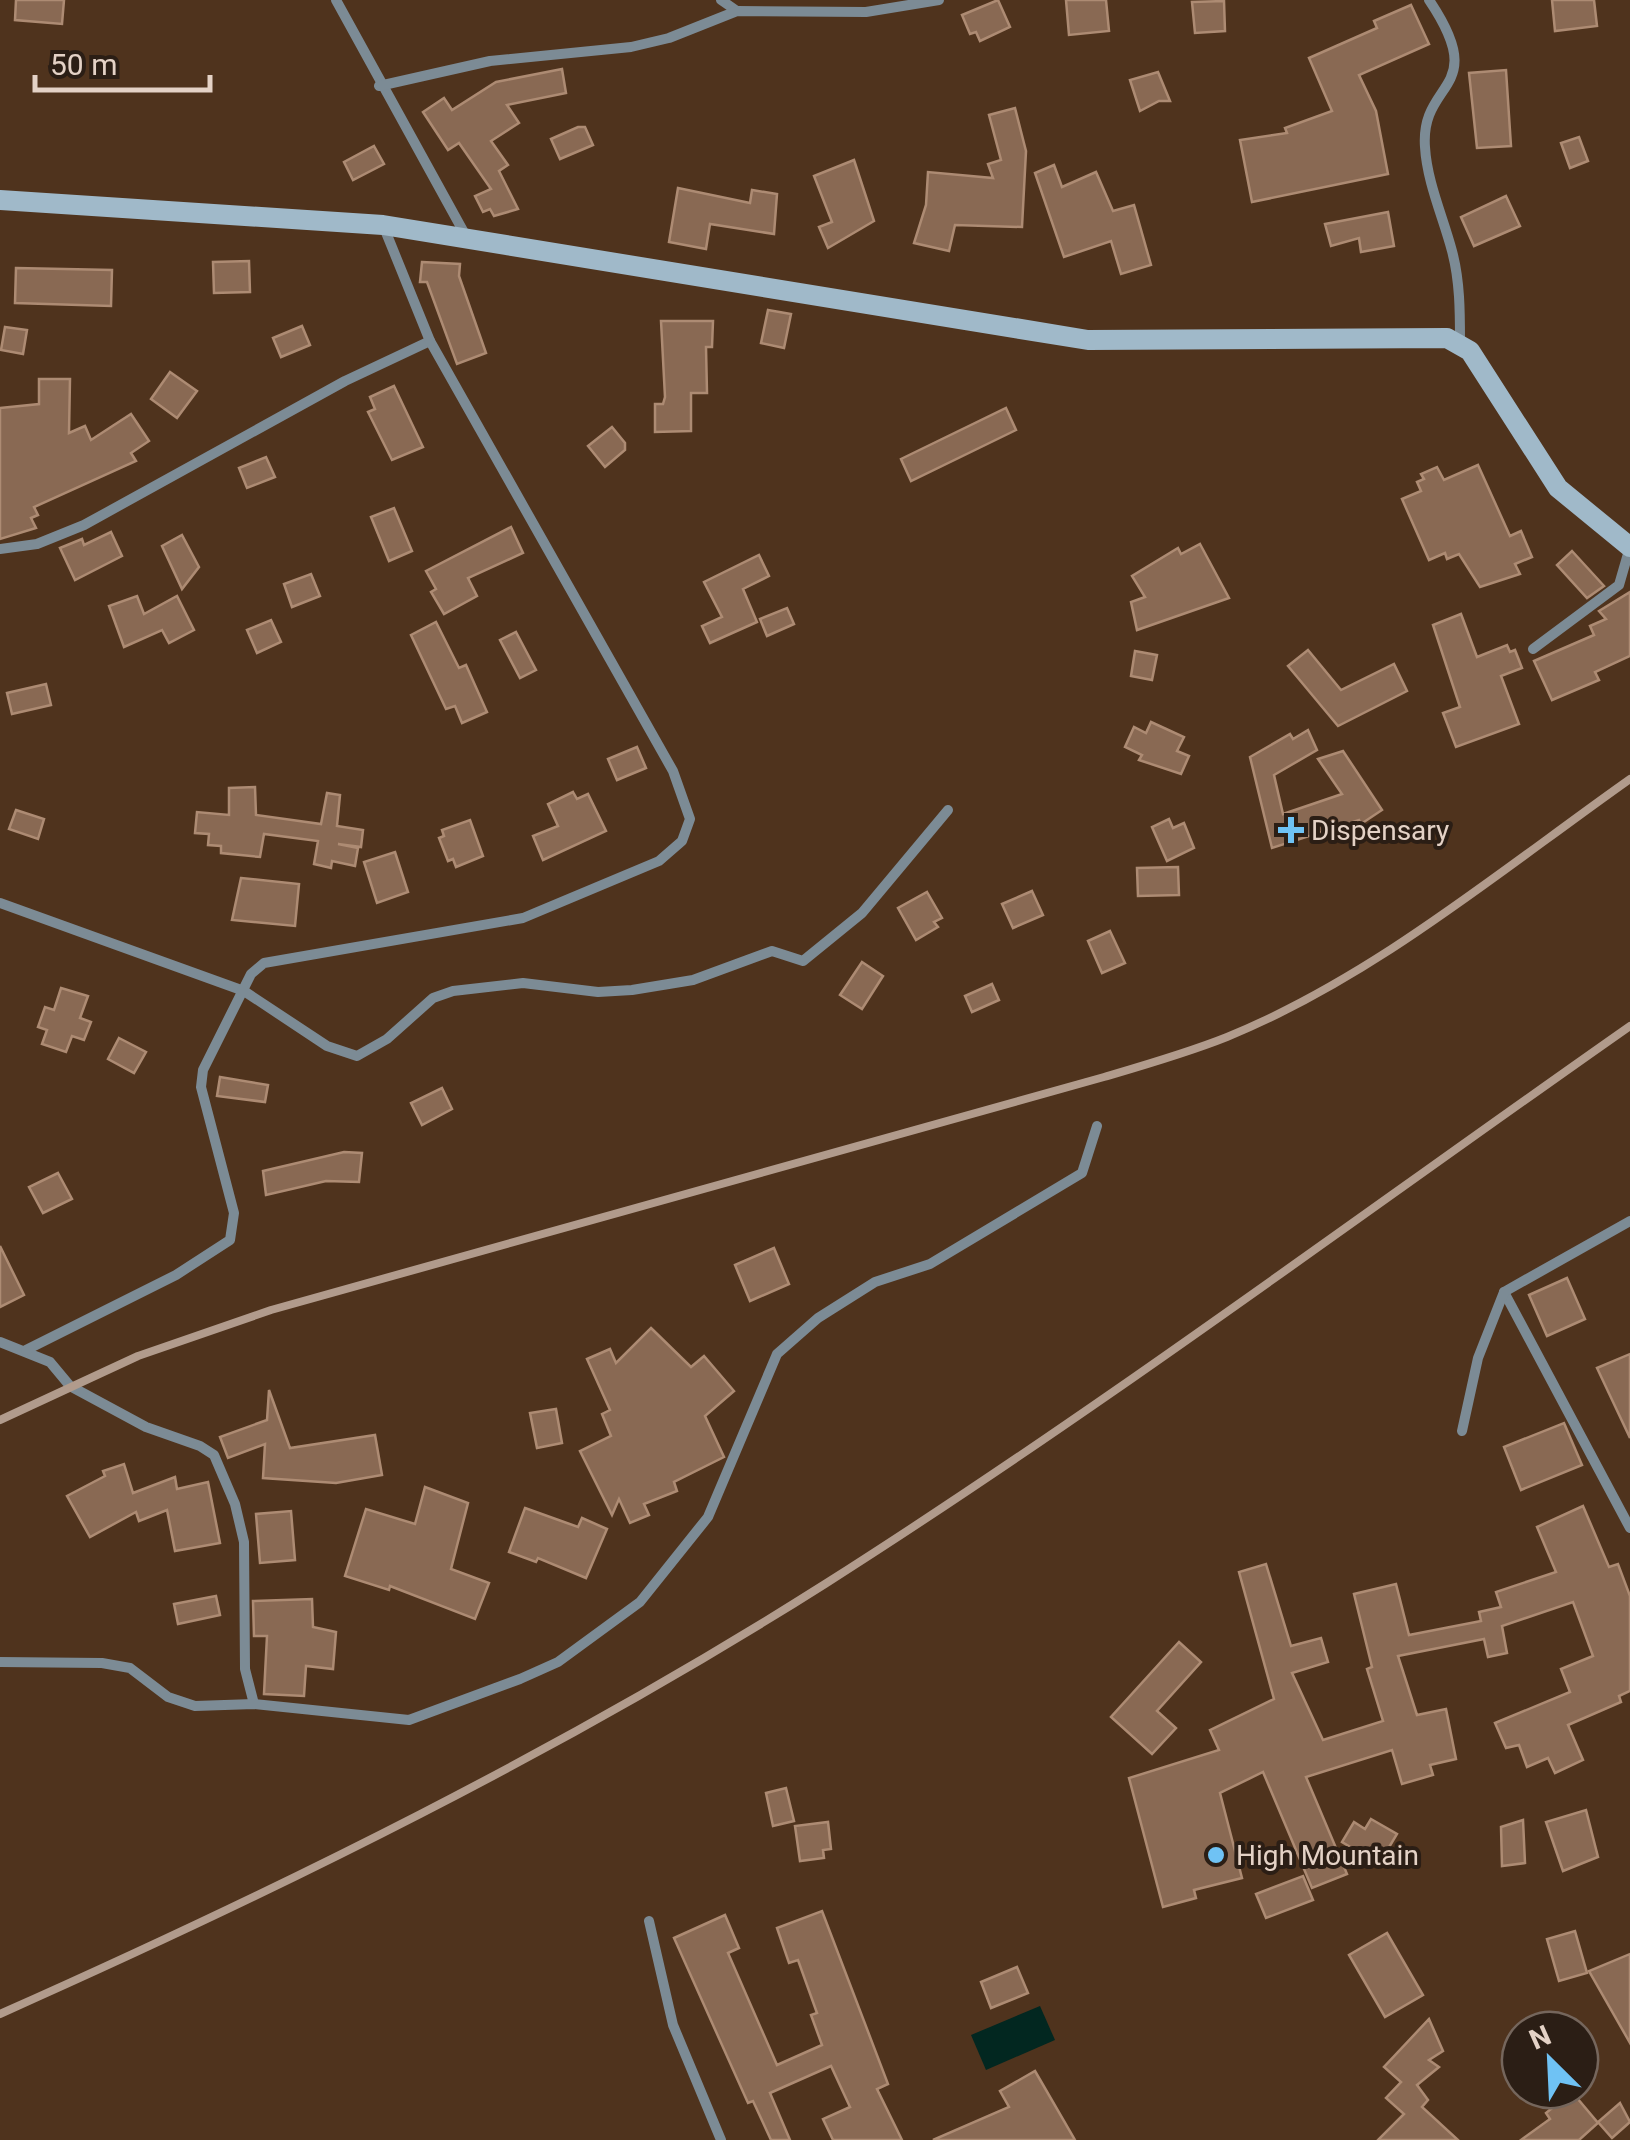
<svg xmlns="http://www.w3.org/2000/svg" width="1630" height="2140" font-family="Roboto,sans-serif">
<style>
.water{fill:#022720}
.building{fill:#896953;stroke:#ad8b73;stroke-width:2.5}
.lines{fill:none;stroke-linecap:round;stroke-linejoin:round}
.street{stroke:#7c8b95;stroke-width:10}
.secondary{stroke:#a0b9c9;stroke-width:20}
.rail{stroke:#b19b8c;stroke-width:8}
.poi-dot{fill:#6fc2f4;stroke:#2b1e15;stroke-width:4}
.labels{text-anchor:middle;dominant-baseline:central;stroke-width:8;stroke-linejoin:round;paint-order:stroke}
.poi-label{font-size:28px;fill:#e4d2c6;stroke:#2b1e15;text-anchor:start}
</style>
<rect width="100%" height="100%" fill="#4f331d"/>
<path class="water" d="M1040,2006L1055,2040L986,2070L971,2035Z"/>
<g class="building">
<path d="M16,0H64L62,24L15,20Z"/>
<path d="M998,0L1010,27L980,41L976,32L970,34L962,15Z"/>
<path d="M1066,0H1106L1109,31L1069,35Z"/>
<path d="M1552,0H1594L1597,26L1555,31Z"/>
<path d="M1224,1L1225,31L1195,33L1192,2Z"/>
<path d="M1411,5L1429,44L1359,75L1376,111L1388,174L1252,202L1240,140L1287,133L1285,128L1332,111L1309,58L1377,28L1374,21Z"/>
<path d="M562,69L566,93L507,105L519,123L491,141L508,165L499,171L518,209L494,216L490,209L483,212L475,196L491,189L459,143L448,150L423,112L444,98L452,110L496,82Z"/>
<path d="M1506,70L1511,146L1477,148L1469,73Z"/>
<path d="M1158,72L1170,101H1159L1140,111L1130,80Z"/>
<path d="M1015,108L1026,151L1022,227L955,225L949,251L914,243L926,205L928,172L993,178L988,164L1001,160L989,115Z"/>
<path d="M578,127H585L593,145L560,159L551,139Z"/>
<path d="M1579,137L1588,161L1570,168L1561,143Z"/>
<path d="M374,146L384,164L353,180L344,162Z"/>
<path d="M854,160L874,221L828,248L819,227L832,222L814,176Z"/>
<path d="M1054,165L1062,187L1096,172L1113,211L1134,205L1151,265L1121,274L1111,241L1064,257L1035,173Z"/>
<path d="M678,188L750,203L752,190L777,194L774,234L710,224L706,249L669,242Z"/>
<path d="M1506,196L1520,226L1474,246L1461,217Z"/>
<path d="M1388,212L1394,246L1361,252L1359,238L1331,246L1325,224Z"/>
<path d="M249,261L250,292L214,293L213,262Z"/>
<path d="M422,262L460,264L459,276L486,353L457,364L427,282H420Z"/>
<path d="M16,268L112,270L111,306L15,303Z"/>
<path d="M768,310L791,314L784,348L761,343Z"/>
<path d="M661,321H713L712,347H706L707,393H691V431L655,432V404H663L665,397Z"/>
<path d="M302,326L310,345L281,357L273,338Z"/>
<path d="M5,327L27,330L23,354L1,350Z"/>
<path d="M170,372L197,391L177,418L151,399Z"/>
<path d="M39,379H70L69,433L85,426L91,440L131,414L149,441L131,453L136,461L34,507L38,515L31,518L36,528L0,539V408L39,404Z"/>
<path d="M394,386L423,447L392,460L368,412L375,409L370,397Z"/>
<path d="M1006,408L1016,430L911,481L901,459Z"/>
<path d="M612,427L625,443V450L605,467L588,446Z"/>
<path d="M266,457L275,477L247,488L239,468Z"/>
<path d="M1478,465L1510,536L1521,531L1532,557L1515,564L1520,574L1480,587L1459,554L1447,559L1445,553L1429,560L1402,499L1421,491L1417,482L1424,479L1421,474L1437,467L1444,480Z"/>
<path d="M394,508L412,551L389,561L371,517Z"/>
<path d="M511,527L523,553L468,578L477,596L444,614L431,592L436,589L426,571Z"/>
<path d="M111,532L122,556L75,580L60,548L82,539L84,545Z"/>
<path d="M182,535L199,567L182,589L162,546Z"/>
<path d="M1200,544L1229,598L1137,630L1131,602L1145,597L1132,576L1178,548L1181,554Z"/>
<path d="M1572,551L1604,586L1587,598L1557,565Z"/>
<path d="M759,555L769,576L743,589L757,622L710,643L702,626L722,617L704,582Z"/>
<path d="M311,574L320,596L292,607L284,584Z"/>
<path d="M1630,592V656L1595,672L1599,680L1552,700L1534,661L1594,635L1590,626L1606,619L1599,611Z"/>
<path d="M137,596L144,614L177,596L194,630L169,643L162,630L124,647L109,606Z"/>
<path d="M787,608L794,624L767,636L760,619Z"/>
<path d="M1461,614L1477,657L1507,645L1510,652L1515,650L1522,668L1501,676L1519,724L1456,747L1443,713L1460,707L1433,625Z"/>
<path d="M271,620L281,642L257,653L247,630Z"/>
<path d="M436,622L459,668L466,665L487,712L462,723L455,706L446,709L411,635Z"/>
<path d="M516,632L536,670L520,678L500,640Z"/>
<path d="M1308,650L1341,690L1394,664L1407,691L1338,726L1288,666Z"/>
<path d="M1135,651L1157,655L1152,680L1131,676Z"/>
<path d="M46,684L51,705L12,714L7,693Z"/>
<path d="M1151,722L1184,737L1177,751L1189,756L1181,774L1139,760L1142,755L1125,747L1134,727L1146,733Z"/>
<path d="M1308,730L1317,750L1274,775L1283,814L1342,794L1318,759L1343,751L1382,810L1361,824L1359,820L1272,848L1250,757L1290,734L1293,739Z"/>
<path d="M637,747L646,768L617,780L608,759Z"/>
<path d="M255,787L256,815L321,824L327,793L340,795L337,826L363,830L361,847L338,844L358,848L355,866L332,861L331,868L314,864L318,841L264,834L260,857L221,853V846L208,845L209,834L195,833L197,812L229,815V788Z"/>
<path d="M573,792L577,799L588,794L606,831L543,860L533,836L558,826L548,804Z"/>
<path d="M16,810L44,819L38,839L9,829Z"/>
<path d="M1169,819L1173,828L1184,823L1194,848L1167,861L1152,827Z"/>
<path d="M470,820L483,856L456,867L453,859L448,861L439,838L444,836L442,830Z"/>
<path d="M395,852L408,892L377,903L364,862Z"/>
<path d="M1178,867L1179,895L1138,896L1137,868Z"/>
<path d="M241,878L299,884L295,926L232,920Z"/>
<path d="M1032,891L1043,915L1013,928L1002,904Z"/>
<path d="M927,892L942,918L934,922L938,927L916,940L898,908Z"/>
<path d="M1110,931L1125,963L1102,973L1088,941Z"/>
<path d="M862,962L883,976L862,1009L840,995Z"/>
<path d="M992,984L999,1000L972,1012L965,996Z"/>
<path d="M61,988L88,996L80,1018L91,1022L84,1040L72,1036L66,1052L42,1044L47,1030L38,1027L45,1007L54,1010Z"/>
<path d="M119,1038L146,1052L134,1073L108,1059Z"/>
<path d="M220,1077L268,1085L265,1102L217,1096Z"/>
<path d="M442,1088L452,1109L422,1125L411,1103Z"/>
<path d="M344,1152L362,1153L359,1182L326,1181L266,1195L263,1171Z"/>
<path d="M58,1173L72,1199L43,1213L29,1187Z"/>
<path d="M0,1246L24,1295L0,1307Z"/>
<path d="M774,1248L789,1284L750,1301L735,1265Z"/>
<path d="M1567,1278L1585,1319L1547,1336L1529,1295Z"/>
<path d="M651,1328L691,1367L704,1356L734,1391L705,1416L724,1457L674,1482L677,1491L644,1504L649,1515L630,1523L619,1499L612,1515L580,1451L611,1436L602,1414L610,1410L587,1359L610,1349L616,1363Z"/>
<path d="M1630,1354V1438L1597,1368Z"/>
<path d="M269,1390L290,1448L375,1435L382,1475L336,1483L263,1478L265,1444L228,1458L220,1437L267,1420Z"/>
<path d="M556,1409L562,1443L537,1448L530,1413Z"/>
<path d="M1564,1423L1582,1465L1521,1490L1504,1447Z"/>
<path d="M124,1464L133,1493L175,1477L177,1489L208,1482L220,1543L175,1551L167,1510L139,1521L136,1512L90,1537L67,1496L105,1476L103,1471Z"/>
<path d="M425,1487L468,1503L451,1569L489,1583L475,1619L390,1586L389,1590L345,1576L366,1509L415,1524Z"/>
<path d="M1583,1506L1609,1567L1618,1564L1630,1596V1691L1619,1696L1621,1702L1568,1725L1583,1760L1555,1773L1548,1758L1527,1767L1519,1745L1506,1748L1495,1723L1570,1692L1561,1669L1593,1656L1573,1602L1502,1626L1507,1653L1488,1657L1484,1639L1398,1656L1417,1715L1446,1709L1456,1759L1430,1765L1433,1775L1402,1784L1392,1750L1306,1777L1347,1874L1312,1888L1263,1772L1220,1793L1242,1878L1194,1890L1196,1898L1163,1907L1129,1778L1219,1750L1210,1730L1274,1699L1239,1572L1266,1564L1291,1646L1321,1638L1328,1662L1292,1673L1323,1740L1383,1721L1367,1669L1372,1667L1354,1594L1396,1584L1409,1635L1481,1621L1479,1612L1501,1607L1496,1592L1556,1572L1537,1527Z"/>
<path d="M525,1508L578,1527L582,1518L607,1529L586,1578L538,1558L536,1562L509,1552Z"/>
<path d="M291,1511L295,1560L260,1563L256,1514Z"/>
<path d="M216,1596L220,1615L178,1624L174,1604Z"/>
<path d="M312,1599L313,1627L336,1632L333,1669L306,1666L304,1696L264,1694L267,1636H254L253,1601Z"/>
<path d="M1179,1642L1201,1662L1157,1711L1176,1728L1152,1754L1111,1717Z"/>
<path d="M786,1788L794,1821L773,1826L766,1793Z"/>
<path d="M1586,1810L1598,1857L1563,1871L1546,1822Z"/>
<path d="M1371,1819L1397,1834L1379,1864L1342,1842L1354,1822L1365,1829Z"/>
<path d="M1523,1820L1525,1863L1502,1866L1501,1827Z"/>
<path d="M828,1822L831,1849L823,1850L824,1858L800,1861L795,1826Z"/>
<path d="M1303,1876L1313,1900L1266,1918L1256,1894Z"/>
<path d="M822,1911L888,2084L877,2089L902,2140H833L823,2119L850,2107L831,2066L770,2093L790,2140H771L753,2101L748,2103L674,1938L725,1915L739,1948L728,1953L777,2065L822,2045L811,2015L817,2013L798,1960L789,1963L777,1928Z"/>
<path d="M1575,1931L1587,1973L1559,1981L1547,1939Z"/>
<path d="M1387,1933L1423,1995L1385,2017L1349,1955Z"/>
<path d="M1630,1954V2043L1589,1971Z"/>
<path d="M1017,1967L1028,1993L991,2008L981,1982Z"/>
<path d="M1429,2019L1443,2051L1429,2060L1439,2067L1417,2085L1428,2100L1422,2107L1458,2140H1378L1404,2114L1386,2098L1401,2082L1384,2067Z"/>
<path d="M1035,2071L1075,2140H933L1009,2107L1000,2091Z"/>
<path d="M1572,2092L1598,2123L1579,2140H1521L1550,2119L1546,2113Z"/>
<path d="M1620,2103L1630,2122L1612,2138L1598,2122Z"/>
</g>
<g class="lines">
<g class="street">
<path d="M336,0L467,238"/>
<path d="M721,0L737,11"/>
<path d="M1429,0C1491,92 1420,79 1425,147C1427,182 1443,217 1452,251C1460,281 1460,312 1460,342"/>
<path d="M379,86L490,61L631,47L669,38L737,11L866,12L939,0"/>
<path d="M0,549L37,544L84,525L345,381L430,341"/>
<path d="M1533,649L1619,585L1630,547"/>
<path d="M0,903L244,991L327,1046L357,1056L387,1039L433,998L453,991L523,983L598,992L632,990L693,980L772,951L803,961L862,913L948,810"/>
<path d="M1504,1292L1630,1528"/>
<path d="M0,1342L50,1362L70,1386L146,1427L200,1446L214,1455L235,1504L244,1542L245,1669L254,1704"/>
<path d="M26,1350L176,1275L230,1240L234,1213L201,1087L203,1070L251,974L264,963L523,918L659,861L682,841L690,819L673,771L430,341L383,225"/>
<path d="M1462,1431L1478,1358L1504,1292L1630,1221"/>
<path d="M0,1662L102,1663L130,1668L168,1697L195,1706L254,1704L409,1720L520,1679L558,1662L640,1602L708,1517L777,1354L818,1318L875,1282L930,1264L1082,1173L1097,1126"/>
<path d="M649,1921L673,2025L721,2140"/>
</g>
<path class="secondary" d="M0,200L383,225L1088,340L1447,338L1470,351L1558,488L1630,547"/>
<g class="rail">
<path d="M0,1420L138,1356L271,1310L1104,1077C1145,1065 1187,1053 1227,1037C1374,977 1501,870 1630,779"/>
<path d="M0,2014C283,1888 563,1750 825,1584C1100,1409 1363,1213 1630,1026"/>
</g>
</g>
<g class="poi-dot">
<path d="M1286 815h10v10h10v10h-10v10h-10v-10h-10v-10h10z"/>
<circle cx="1216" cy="1855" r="10"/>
</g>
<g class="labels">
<g class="poi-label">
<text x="1311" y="830">Dispensary</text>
<text x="1236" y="1855">High Mountain</text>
</g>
</g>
<g transform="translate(1550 2060) rotate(336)"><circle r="48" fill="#2b1e15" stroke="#75665c" stroke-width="2.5"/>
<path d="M0-8L18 38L0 25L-18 38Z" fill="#6fc2f4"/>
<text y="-15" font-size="28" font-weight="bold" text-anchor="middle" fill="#e4d2c6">N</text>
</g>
<path d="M35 75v15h175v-15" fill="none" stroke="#e4d2c6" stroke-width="5"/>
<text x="50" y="75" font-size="30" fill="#e4d2c6" stroke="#2b1e15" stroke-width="8" paint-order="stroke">50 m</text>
</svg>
